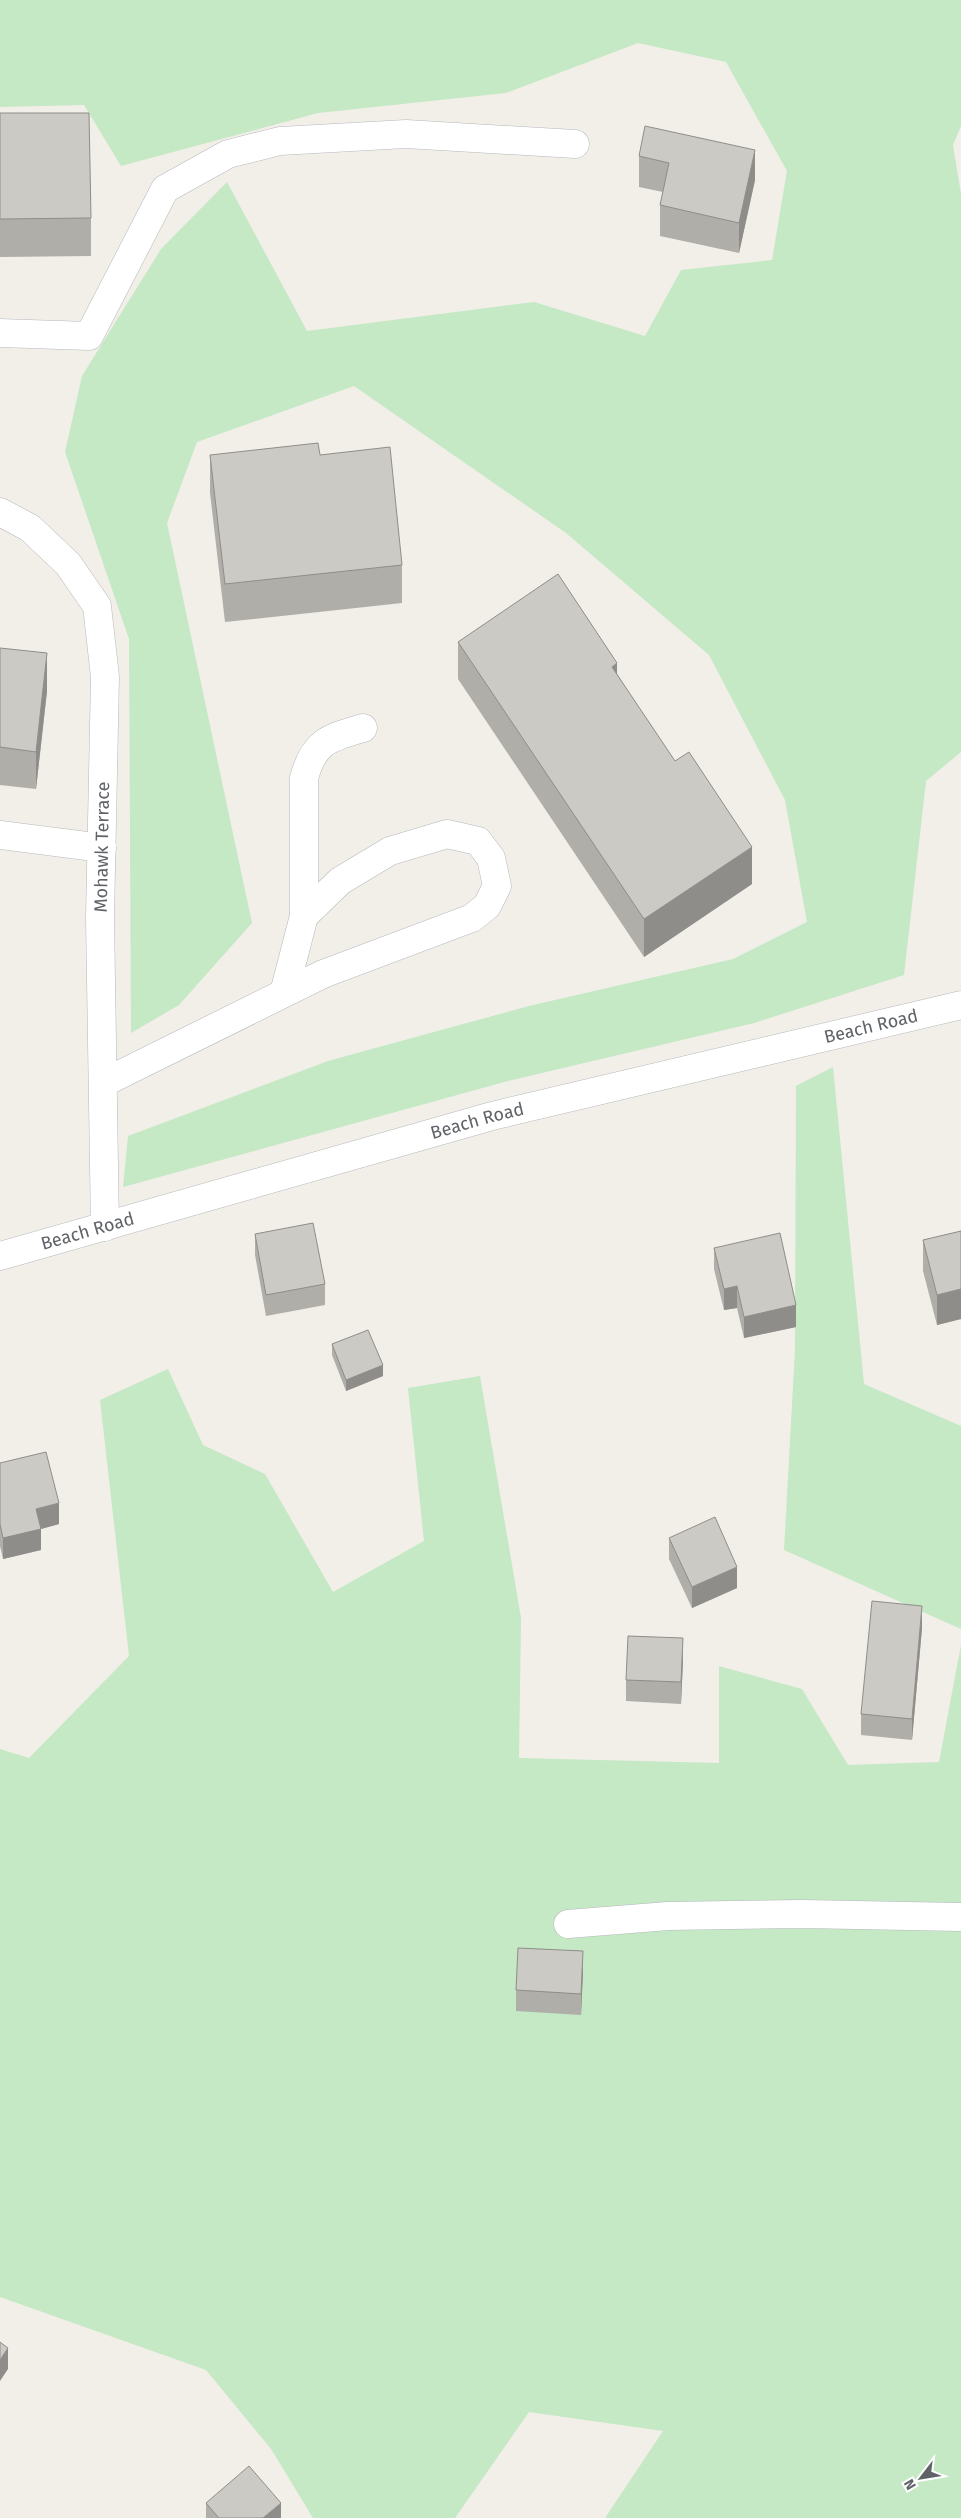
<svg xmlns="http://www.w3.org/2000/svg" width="961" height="2518" font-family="'Fira Sans',sans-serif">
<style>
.green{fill:#c5e8c5}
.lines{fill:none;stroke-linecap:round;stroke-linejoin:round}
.minor-casing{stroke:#b5b8bc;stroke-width:29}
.minor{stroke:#fff;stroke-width:28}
.wall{fill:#afaea9}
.shaded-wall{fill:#8f8d8a}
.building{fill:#cccac5;stroke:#8f8d8a}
.labels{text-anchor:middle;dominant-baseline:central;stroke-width:4;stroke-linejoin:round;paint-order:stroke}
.street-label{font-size:18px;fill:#5f6368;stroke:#fff}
</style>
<rect width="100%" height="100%" fill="#f1efe8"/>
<g class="green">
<path d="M0,0H961V126L953,145L961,194V752L926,781L904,975L754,1023L508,1081L123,1187L128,1136L328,1061L529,1006L733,959L807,922L785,800L709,655L566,533L354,386L197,442L167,523L252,923L179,1005L131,1033L129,639L65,452L82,376L161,249L227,182L307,331L534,302L645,336L681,270L772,260L787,171L726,62L638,43L506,93L318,113L121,166L84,105L0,107Z"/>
<path d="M833,1067L864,1384L961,1426V1629L784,1550L795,1350L796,1086Z"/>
<path d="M168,1369L203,1445L265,1474L333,1592L424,1541L408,1388L480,1376L521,1618L519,1758L719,1763V1666L802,1689L848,1765L939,1762L961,1645V2518H605L663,2431L529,2412L455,2518H313L271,2449L206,2370L0,2297V1749L29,1758L129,1656L100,1400Z"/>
</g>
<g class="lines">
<defs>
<g id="minor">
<path d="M0,333L89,336L165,189L228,154L280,141L406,134L575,144"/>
<path d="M0,512L30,528L68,564L97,606L105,677L100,918L105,1227"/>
<path d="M0,835L102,848"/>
<path d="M304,916V778C314,741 329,738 363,728"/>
<path d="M103,1083L323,974L472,918L487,906L497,886L491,858L478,841L447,834L390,851L340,881L304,916L284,993"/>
<path id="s1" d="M0,1256L492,1116L961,1005"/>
<path d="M568,1924L668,1916L803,1914L961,1917"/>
</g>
</defs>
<use href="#minor" class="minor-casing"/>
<use href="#minor" class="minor"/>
</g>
<g class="wall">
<path d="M0,113L91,218V256L0,257Z"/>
<path d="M639,156L755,180L739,253L660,236V205L663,192L639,187Z"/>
<path d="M210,455H320L402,565V603L225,622L210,493Z"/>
<path d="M458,642L617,674L752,884L644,957L458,679Z"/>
<path d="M0,648L47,691L36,789L0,785Z"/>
<path d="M961,1231V1319L937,1325L923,1271V1240Z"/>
<path d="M255,1234L325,1284V1305L266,1316L255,1255Z"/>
<path d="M714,1248L796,1327L744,1338L737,1308L724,1310L714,1269Z"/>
<path d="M332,1344L383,1376L346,1391L332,1355Z"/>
<path d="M0,1463L59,1524L41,1529V1550L3,1559L0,1546Z"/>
<path d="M669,1538L737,1588L692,1608L669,1559Z"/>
<path d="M922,1628L912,1740L861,1735V1714Z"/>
<path d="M683,1660L681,1704L626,1701V1680Z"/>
<path d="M583,1972L581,2015L516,2011V1990Z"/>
<path d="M206,2503L281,2518H206Z"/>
</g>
<g class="shaded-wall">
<path d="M755,150V180L739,253V223Z"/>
<path d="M47,653V691L36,789V752Z"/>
<path d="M617,663V701L612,667Z"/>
<path d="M752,847V884L644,957V919Z"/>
<path d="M737,1286V1308L724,1310V1289Z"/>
<path d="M961,1289V1319L937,1325V1295Z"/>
<path d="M796,1305V1327L744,1338V1317Z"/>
<path d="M383,1365V1376L346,1391V1380Z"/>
<path d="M59,1503V1524L41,1529V1550L3,1559V1538L36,1509Z"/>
<path d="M737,1567V1588L692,1608V1587Z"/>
<path d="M922,1606V1628L912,1740V1719Z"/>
<path d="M683,1638V1660L681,1704V1682Z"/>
<path d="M583,1951V1972L581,2015V1994Z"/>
<path d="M8,2348V2369L0,2381V2360Z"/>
<path d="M281,2503V2518H263Z"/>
</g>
<g class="building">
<path d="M0,113H89L91,218L0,219Z"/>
<path d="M645,126L755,150L739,223L660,205L669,163L639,156Z"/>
<path d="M318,443L320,455L390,447L402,565L225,584L210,455Z"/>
<path d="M558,574L617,663L612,667L675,761L689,752L752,847L644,919L458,642Z"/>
<path d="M0,648L47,653L36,752L0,747Z"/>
<path d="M313,1223L325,1284L266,1295L255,1234Z"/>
<path d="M961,1231V1289L937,1295L923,1240Z"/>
<path d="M780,1233L796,1305L744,1317L737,1286L724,1289L714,1248Z"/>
<path d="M368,1330L383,1365L346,1380L332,1344Z"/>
<path d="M46,1452L59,1503L36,1509L41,1529L3,1538L0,1524V1463Z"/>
<path d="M715,1517L737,1567L692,1587L669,1538Z"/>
<path d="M872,1601L922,1606L912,1719L861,1714Z"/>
<path d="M628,1636L683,1638L681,1682L626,1680Z"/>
<path d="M518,1948L583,1951L581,1994L516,1990Z"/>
<path d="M0,2342L8,2348L0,2360Z"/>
<path d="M249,2466L281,2503L263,2518H219L206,2503Z"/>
</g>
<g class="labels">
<g class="street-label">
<text transform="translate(102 847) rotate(-89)">Mohawk Terrace</text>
<text stroke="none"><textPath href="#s1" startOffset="901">Beach Road</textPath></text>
<text stroke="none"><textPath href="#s1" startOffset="496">Beach Road</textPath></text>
<text stroke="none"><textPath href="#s1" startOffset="91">Beach Road</textPath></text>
</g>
</g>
<g transform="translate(921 2478) rotate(239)" stroke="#ffffff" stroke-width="4" paint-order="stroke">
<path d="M0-4L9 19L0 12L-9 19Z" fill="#5f6368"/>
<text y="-8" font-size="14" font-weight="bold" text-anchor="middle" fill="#5f6368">N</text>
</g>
</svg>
